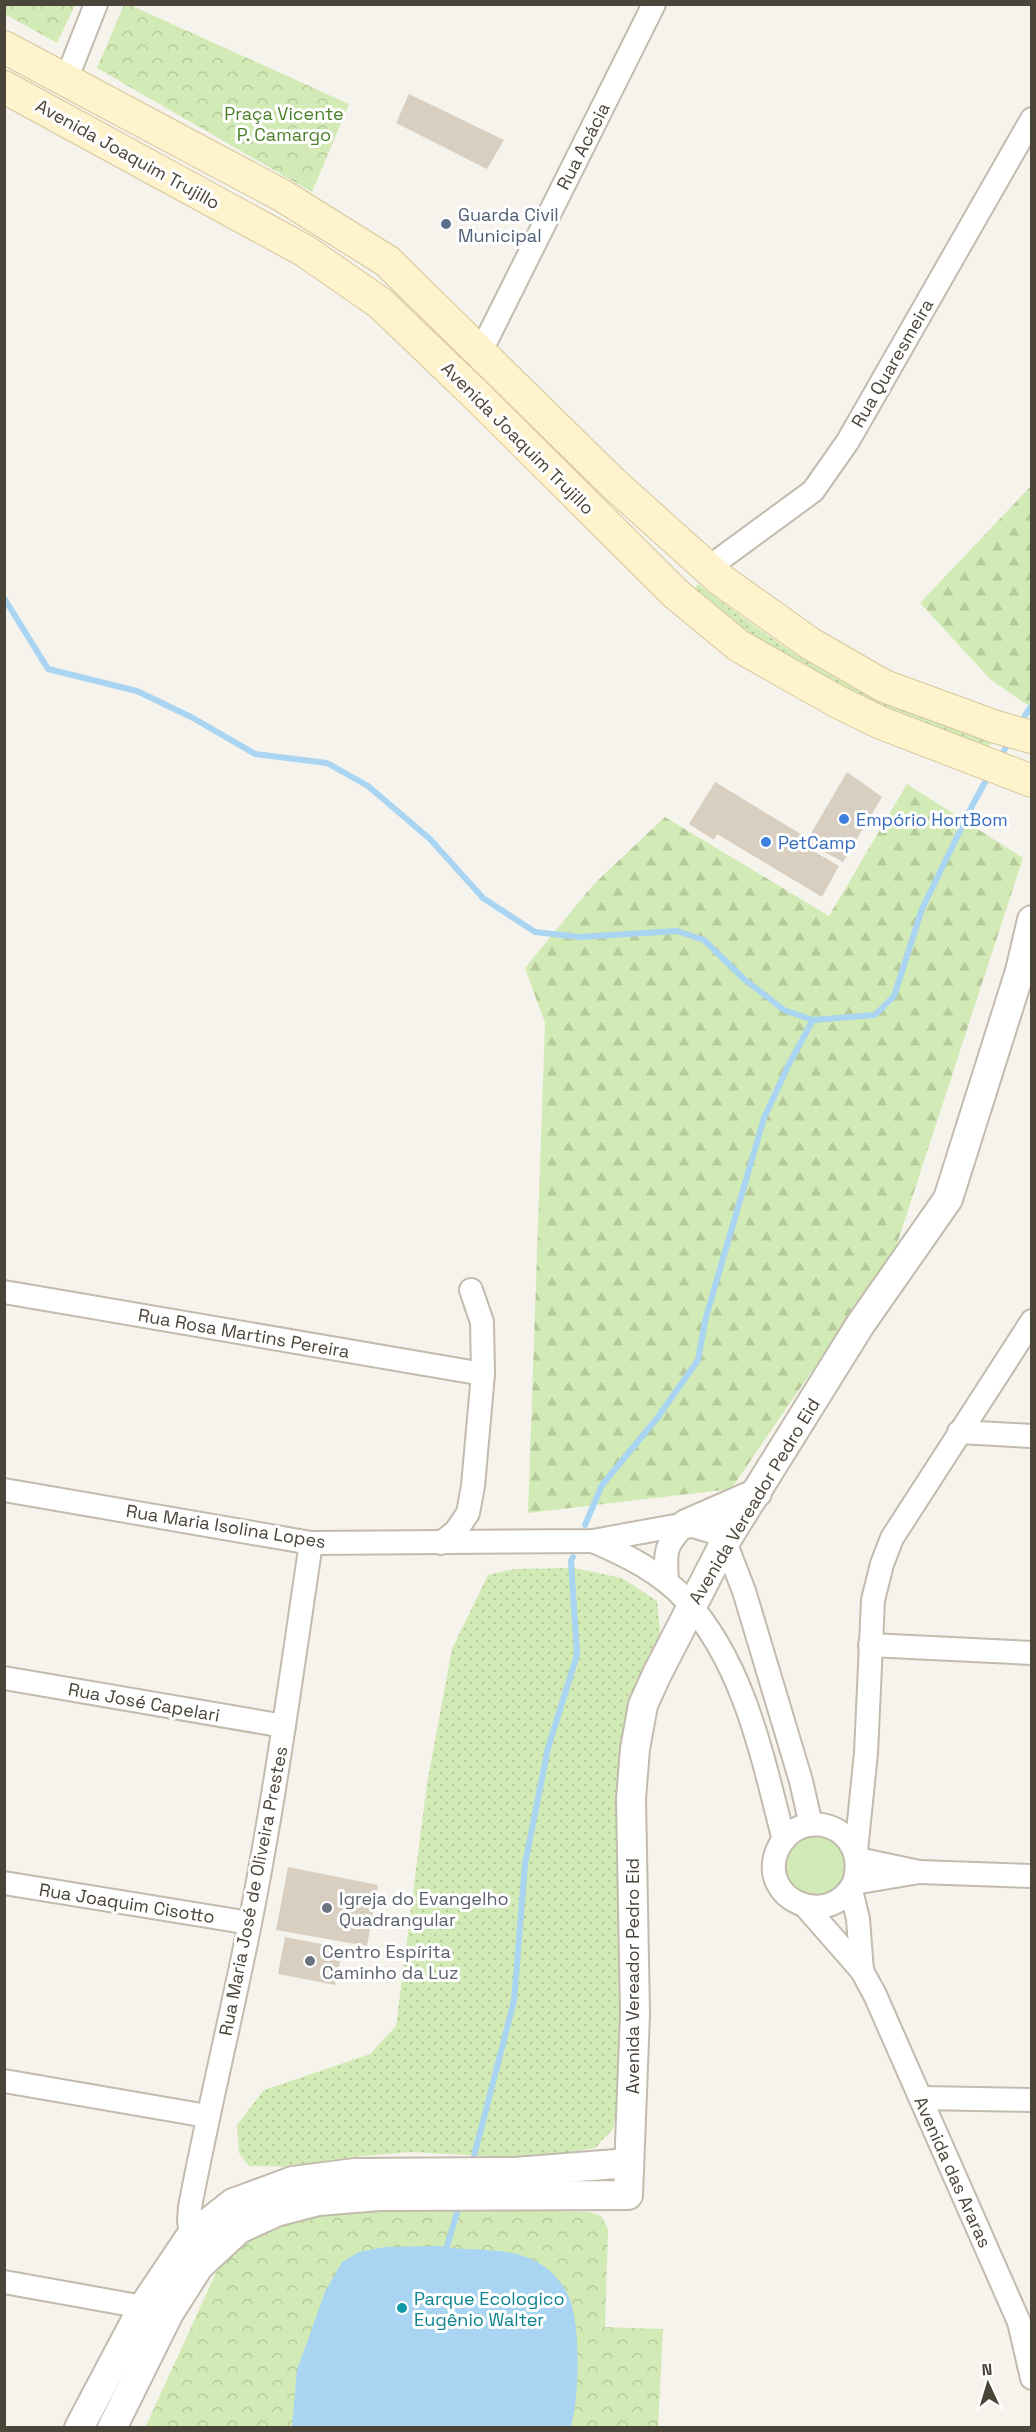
<svg xmlns="http://www.w3.org/2000/svg" width="1036" height="2432" font-family="'Space Grotesk',sans-serif">
<style>
.grass{fill:url(#grass-dots)}
.forest{fill:url(#forest-firs)}
.park{fill:url(#park-crowns)}
.garden{fill:#d2eab5}
.water{fill:#a9d4f2}
.lines{fill:none;stroke-linecap:round;stroke-linejoin:round}
.stream{stroke:#a9d4f2;stroke-width:6}
.building{fill:#d8cfc1}
.minor-casing{stroke:#c2bbae;stroke-width:26}
.tertiary-casing{stroke:#c2bbae;stroke-width:32}
.secondary-casing{stroke:#d6c79b;stroke-width:34}
.minor{stroke:#fff;stroke-width:22}
.tertiary{stroke:#fff;stroke-width:28}
.secondary{stroke:#fff3cd;stroke-width:32}
.service-dot{fill:#5c6f8a;stroke:#fff;stroke-width:2}
.shop-dot{fill:#3f7fe0;stroke:#fff;stroke-width:2}
.worship-dot{fill:#6b7280;stroke:#fff;stroke-width:2}
.culture-dot{fill:#0f9aa8;stroke:#fff;stroke-width:2}
.labels{text-anchor:middle;dominant-baseline:central;stroke-width:6;stroke-linejoin:round;paint-order:stroke}
.park-label{font-size:18px;fill:#4a7f2a;stroke:#fff}
.street-label{font-size:18px;fill:#4b4439;stroke:#fff}
.service-label{font-size:18px;fill:#4e5e75;stroke:#fff;text-anchor:start}
.shop-label{font-size:18px;fill:#366cbe;stroke:#fff;text-anchor:start}
.worship-label{font-size:18px;fill:#5b616d;stroke:#fff;text-anchor:start}
.culture-label{font-size:18px;fill:#0d838f;stroke:#fff;text-anchor:start}
</style>
<defs>
<pattern id="grass-dots" width="8" height="8" patternUnits="userSpaceOnUse" patternTransform="scale(1.5)"><rect width="8" height="8" fill="#d2eab5"/><path d="M2 2h.1M6 6h.1" fill="none" stroke="#b6ca9c" stroke-width="1.8" stroke-linecap="round"/></pattern>
<pattern id="forest-firs" width="22" height="20" patternUnits="userSpaceOnUse" patternTransform="scale(1.5)"><rect width="22" height="20" fill="#d2eab5"/><path d="M5 1l3.5 6h-7zM16 11l3.5 6h-7z" fill="#b6ca9c"/></pattern>
<pattern id="park-crowns" width="20" height="18" patternUnits="userSpaceOnUse" patternTransform="scale(1.5)"><rect width="20" height="18" fill="#d2eab5"/><path d="M2 6a3 3 0 1 1 6 0M12 15a3 3 0 1 1 6 0" fill="none" stroke="#b6ca9c"/></pattern>
</defs>
<rect width="100%" height="100%" fill="#f6f3ec"/>
<g class="grass">
<path d="M698,584C742,617 785,650 834,677C883,704 938,721 991,741L987,757L776,655L693,590Z"/>
<path d="M574,1568L622,1578L657,1601L660,1631L650,1672L621,2093L613,2129L595,2148L548,2155L504,2157L411,2152L352,2157L296,2167L249,2166L239,2153L237,2125L264,2090L370,2054L396,2026L427,1784L452,1649L488,1575L514,1569Z"/>
</g>
<g class="forest">
<path d="M1031,486V707L991,680L920,603Z"/>
<path d="M907,784L1023,858L895,1250L731,1489L528,1513L545,1023L525,968L593,885L665,817L829,916Z"/>
</g>
<g class="park">
<path d="M4,5L5,4L75,5L57,43L5,14Z"/>
<path d="M124,5H130L349,104L312,192L97,68Z"/>
<path d="M391,2207L589,2212L601,2216L608,2229L605,2327L663,2329L658,2427L145,2428L220,2264L248,2238L290,2219L329,2209Z"/>
</g>
<path class="garden" d="M818,1834L838,1841L851,1870L834,1896L802,1897C797,1892 789,1885 786,1878C777,1854 797,1837 818,1834Z"/>
<path class="water" d="M438,2246C469,2252 504,2246 533,2260C549,2267 564,2283 570,2300C581,2330 579,2397 571,2427H292L297,2370L325,2292L342,2262L359,2252L385,2247Z"/>
<g class="lines">
<g class="stream">
<path d="M4,598L48,669L137,691L193,718L255,754L327,763L368,786L430,839L483,898L535,932L580,937L677,931L704,940L744,979L784,1010L813,1020L875,1015L894,996L922,909L973,804L989,775"/>
<path d="M1019,725L1032,705"/>
<path d="M999,759L1011,739"/>
<path d="M585,1525L602,1485L658,1417L698,1360L706,1317L764,1118L789,1064L813,1020"/>
<path d="M473,2160L514,2001L525,1864L548,1748L577,1655L571,1561L573,1557"/>
<path d="M445,2253L459,2206"/>
</g>
</g>
<g class="building">
<path d="M409,94L504,140L487,169L396,123Z"/>
<path d="M847,772L882,797L843,862L806,842Z"/>
<path d="M715,782L804,836L801,844L839,866L822,897L717,834L714,840L689,824Z"/>
<path d="M288,1867L378,1885L367,1946L276,1930Z"/>
<path d="M285,1937L343,1948L335,1985L278,1974Z"/>
</g>
<g class="lines">
<defs>
<g id="minor">
<path d="M66,80L96,4"/>
<path d="M480,353L654,4"/>
<path d="M708,568L813,491L848,441L1032,119"/>
<path d="M4,1292L483,1374"/>
<path d="M959,1432L1032,1436"/>
<path d="M4,1490L311,1543L593,1541L686,1524L713,1532L725,1542L744,1591L801,1781L811,1825"/>
<path d="M593,1541C626,1555 662,1573 686,1600C745,1666 762,1756 784,1840"/>
<path d="M441,1543L456,1531L468,1513L473,1486L483,1374L482,1322L471,1290"/>
<path d="M667,1582C665,1552 664,1545 686,1524"/>
<path d="M870,1645L1032,1653"/>
<path d="M4,1678L284,1726"/>
<path d="M856,1851L866,1753L873,1600L882,1564L892,1538L1032,1321"/>
<path d="M858,1859L919,1872L1032,1876"/>
<path d="M4,1883L250,1923"/>
<path d="M854,1883C871,1825 798,1802 777,1851C758,1899 828,1931 854,1883L919,1872"/>
<path d="M851,1890L858,1919L862,1971"/>
<path d="M806,1907L862,1971L875,1995L1019,2322L1032,2378"/>
<path d="M4,2081L207,2116"/>
<path d="M921,2098L1032,2100"/>
<path d="M194,2249L189,2221L190,2207C208,2112 231,2018 250,1923C275,1797 292,1670 311,1543"/>
<path d="M4,2282L143,2307"/>
</g>
<g id="tertiary">
<path d="M686,1524L757,1493"/>
<path d="M79,2428L143,2307L190,2237L233,2203L293,2181L355,2173L515,2172L629,2163"/>
<path d="M112,2428L169,2313L199,2266L239,2229L276,2212L318,2201L379,2196L628,2195L635,2014L631,1799L635,1749L643,1705L657,1674L725,1542L860,1325L948,1199L1020,971L1032,920"/>
</g>
<g id="secondary">
<path d="M4,47L283,196L387,261L614,484L721,580L811,644L884,686L996,727L1032,737"/>
<path d="M4,87L305,251L380,303L476,395L676,594L739,646L838,702L881,723L1032,781"/>
</g>
</defs>
<use href="#minor" class="minor-casing"/>
<use href="#tertiary" class="tertiary-casing"/>
<use href="#secondary" class="secondary-casing"/>
<use href="#minor" class="minor"/>
<use href="#tertiary" class="tertiary"/>
<use href="#secondary" class="secondary"/>
</g>
<circle class="service-dot" cx="446" cy="224" r="6"/>
<g class="shop-dot">
<circle cx="844" cy="819" r="6"/>
<circle cx="766" cy="842" r="6"/>
</g>
<g class="worship-dot">
<circle cx="327" cy="1908" r="6"/>
<circle cx="310" cy="1961" r="6"/>
</g>
<circle class="culture-dot" cx="402" cy="2308" r="6"/>
<g class="labels">
<g class="park-label">
<text x="284" y="113">Praça Vicente<tspan x="284" dy="21">P. Camargo</tspan></text>
</g>
<g class="street-label">
<text transform="translate(583 146) rotate(-63)">Rua Acácia</text>
<text transform="translate(128 154) rotate(29)">Avenida Joaquim Trujillo</text>
<text transform="translate(892 363) rotate(-60)">Rua Quaresmeira</text>
<text transform="translate(518 438) rotate(45)">Avenida Joaquim Trujillo</text>
<text transform="translate(244 1333) rotate(10)">Rua Rosa Martins Pereira</text>
<text transform="translate(754 1501) rotate(-59)">Avenida Vereador Pedro Eid</text>
<text transform="translate(226 1526) rotate(9)">Rua Maria Isolina Lopes</text>
<text transform="translate(144 1702) rotate(10)">Rua José Capelari</text>
<text transform="translate(253 1891) rotate(-79)">Rua Maria José de Oliveira Prestes</text>
<text transform="translate(127 1903) rotate(9)">Rua Joaquim Cisotto</text>
<text transform="translate(632 1976) rotate(-90)">Avenida Vereador Pedro Eid</text>
<text transform="translate(953 2172) rotate(66)">Avenida das Araras</text>
</g>
<g class="service-label">
<text x="458" y="214">Guarda Civil<tspan x="458" dy="21">Municipal</tspan></text>
</g>
<g class="shop-label">
<text x="856" y="819">Empório HortBom</text>
<text x="778" y="842">PetCamp</text>
</g>
<g class="worship-label">
<text x="339" y="1898">Igreja do Evangelho<tspan x="339" dy="21">Quadrangular</tspan></text>
<text x="322" y="1951">Centro Espírita<tspan x="322" dy="21">Caminho da Luz</tspan></text>
</g>
<g class="culture-label">
<text x="414" y="2298">Parque Ecologico<tspan x="414" dy="21">Eugênio Walter</tspan></text>
</g>
</g>
<rect width="1036" height="2432" fill="none" stroke="#4b4439" stroke-width="12"/>
<g transform="translate(988 2384) rotate(356)" stroke="#ffffff" stroke-width="4.5" paint-order="stroke">
<path d="M0-4.5L10 22L0 15L-10 22Z" fill="#4b4439"/>
<text y="-9" font-size="16" font-weight="bold" text-anchor="middle" fill="#4b4439">N</text>
</g>
</svg>
